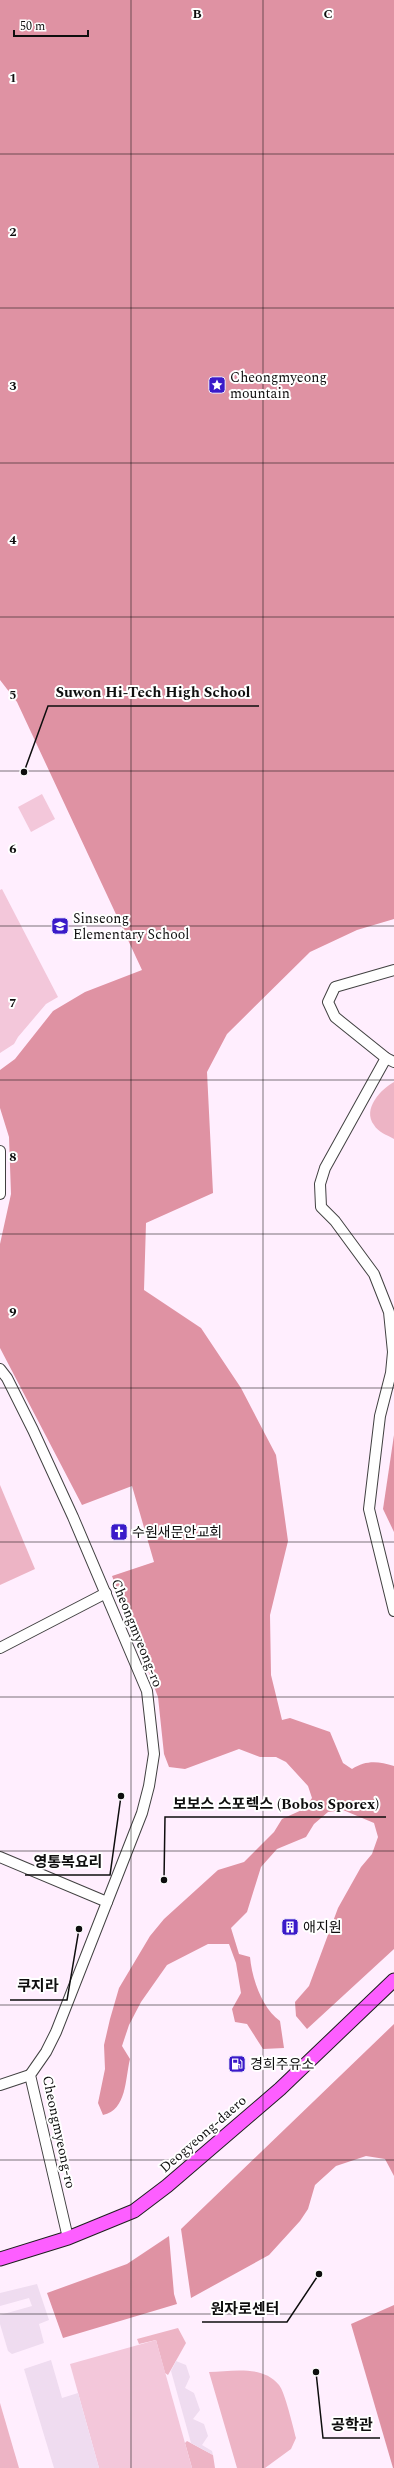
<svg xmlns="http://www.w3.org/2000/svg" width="394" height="2468" font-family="Spectral,'Noto Sans KR',serif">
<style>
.green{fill:#edb4c5}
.forest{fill:#df92a3}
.pitch{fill:#f3c7da}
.plaza{fill:#efdcf0}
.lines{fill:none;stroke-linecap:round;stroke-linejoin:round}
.minor-casing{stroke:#414141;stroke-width:12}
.major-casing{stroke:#1f1f1f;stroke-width:15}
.minor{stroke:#fff;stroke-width:10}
.major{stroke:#fd5eff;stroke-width:13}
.grid{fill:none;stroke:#0e0e0e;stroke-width:1;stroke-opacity:0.55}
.labels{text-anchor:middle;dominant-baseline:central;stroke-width:4;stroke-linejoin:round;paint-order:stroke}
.poi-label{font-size:14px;fill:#0e0e0e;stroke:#fff;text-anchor:start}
.street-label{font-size:14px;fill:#0e0e0e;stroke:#fff}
.grid-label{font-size:13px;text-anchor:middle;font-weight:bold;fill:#0e0e0e;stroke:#fff;stroke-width:4;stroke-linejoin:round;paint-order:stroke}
.leader{fill:none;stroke:#0e0e0e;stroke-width:1.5}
.callout-dot{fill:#0e0e0e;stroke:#fff;stroke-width:1.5}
.callout-label{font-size:15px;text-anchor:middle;font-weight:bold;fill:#0e0e0e;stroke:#fff;stroke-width:4;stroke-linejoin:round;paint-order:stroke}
</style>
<rect width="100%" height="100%" fill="#ffeefe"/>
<g class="green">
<path d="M394,1082V1139C387,1135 378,1132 374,1125C362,1109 381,1089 394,1082Z"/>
<path d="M0,1485L35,1569L0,1585Z"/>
<path d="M178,2328L186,2343L168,2375L165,2373L156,2340L139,2344L137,2339Z"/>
<path d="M209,2372C232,2371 263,2365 279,2385C285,2392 293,2427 296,2438L291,2449L265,2468H237Z"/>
<path d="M0,2403L19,2468H0Z"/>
<path d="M187,2441L213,2455L215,2468H192L185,2443Z"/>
</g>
<g class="forest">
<path d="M0,0H394V919L357,930L310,952L227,1034L207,1072L213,1193L146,1223L144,1290L201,1328L241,1388L276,1455L288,1541L270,1615L271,1675L282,1720L290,1718L330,1732L343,1763L352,1769C366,1760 378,1761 394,1766V1949L307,2029L296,2016L295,2002L309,1986L338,1908L361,1867L372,1854L378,1837L374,1823L343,1810L328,1812L314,1824L306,1837L277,1849L261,1867L247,1912L231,1928L239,1954L250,1957C252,1979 262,2008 280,2021L284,2048L263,2049L247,2024L235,2022L232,2009L241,1993L236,1963L229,1944H208L167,1965L141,2002L129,2025L122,2046L130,2059C125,2079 127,2110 103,2115L98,2103L105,2069L104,2045L110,2019L119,1988L150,1936L164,1919L218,1870L244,1862L274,1832L282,1819L304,1809L312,1798L308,1786L286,1762L276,1757H260L239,1749L185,1769L169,1767L164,1754L158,1697L112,1576L154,1562L132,1486L82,1505L0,1348V1244L11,1194L9,1137L0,1108V1070L15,1059L53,1011L85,992L142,970L17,702L0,680Z"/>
<path d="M394,1435V1532L383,1509Z"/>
<path d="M394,2024V2176L385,2159L366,2156L336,2166L315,2185L308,2209L300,2221L269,2255L191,2298L181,2229Z"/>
<path d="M169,2236L174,2294L177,2304L63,2338L47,2293L127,2264Z"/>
<path d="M394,2305V2468H393L351,2324Z"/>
</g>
<g class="pitch">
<path d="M42,794L55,819L31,832L18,807Z"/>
<path d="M2,889L58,997L46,1004L18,1037L14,1044L0,1053V890Z"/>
<path d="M156,2340L192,2468H99L70,2364Z"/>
</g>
<g class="plaza">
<path d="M37,2284L49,2320L39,2324L44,2343L12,2354L8,2351L0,2324V2315L32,2306L29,2298L0,2306V2293Z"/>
<path d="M51,2360L62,2398L78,2393L99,2468H54L24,2369Z"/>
<path d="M176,2361L186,2365L190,2377L185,2388L194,2393L200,2410L193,2419L204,2424L208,2436L202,2445L212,2451L213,2455L191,2443L171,2371Z"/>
</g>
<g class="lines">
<defs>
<g id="minor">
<path d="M394,970L335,987L328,1002L335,1017L386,1058L394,1062"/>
<path d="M386,1058L325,1168L320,1184L321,1207L335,1221L374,1274L389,1312L393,1352L391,1373L380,1416L369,1509L394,1611"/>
<path d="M0,1151V1194"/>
<path d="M0,1369L7,1378L33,1430L73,1517L147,1691L154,1754L149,1786L142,1813L56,2032L46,2052L30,2075L68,2238"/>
<path d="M0,1648L106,1593"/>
<path d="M0,1857L107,1902"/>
<path d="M0,2085L30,2075"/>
</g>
<path id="major" d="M0,2259L68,2238L134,2211L167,2186L280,2089L394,1980"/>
</defs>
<use href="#minor" class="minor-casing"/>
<use href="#major" class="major-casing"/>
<use href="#minor" class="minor"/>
<use href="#major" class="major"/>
</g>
<path class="grid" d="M131,0V2468M263,0V2468M0,154H394M0,308H394M0,463H394M0,617H394M0,771H394M0,926H394M0,1080H394M0,1234H394M0,1388H394M0,1542H394M0,1697H394M0,1851H394M0,2005H394M0,2160H394M0,2314H394"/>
<defs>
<symbol id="sight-square" viewBox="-11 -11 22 22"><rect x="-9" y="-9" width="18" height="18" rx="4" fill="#3a1ac9" stroke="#fff"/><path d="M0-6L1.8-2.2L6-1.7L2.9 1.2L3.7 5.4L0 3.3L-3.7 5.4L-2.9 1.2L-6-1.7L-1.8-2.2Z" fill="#fff"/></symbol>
<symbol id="school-square" viewBox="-11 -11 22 22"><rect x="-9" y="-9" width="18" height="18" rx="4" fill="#3a1ac9" stroke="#fff"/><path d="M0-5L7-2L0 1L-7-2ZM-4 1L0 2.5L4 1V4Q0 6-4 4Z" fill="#fff"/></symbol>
<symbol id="church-square" viewBox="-11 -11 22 22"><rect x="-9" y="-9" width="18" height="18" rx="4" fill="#3a1ac9" stroke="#fff"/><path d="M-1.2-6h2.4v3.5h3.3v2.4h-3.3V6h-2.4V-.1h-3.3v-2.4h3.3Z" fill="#fff"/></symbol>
<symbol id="building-square" viewBox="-11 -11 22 22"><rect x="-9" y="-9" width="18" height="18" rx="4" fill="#3a1ac9" stroke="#fff"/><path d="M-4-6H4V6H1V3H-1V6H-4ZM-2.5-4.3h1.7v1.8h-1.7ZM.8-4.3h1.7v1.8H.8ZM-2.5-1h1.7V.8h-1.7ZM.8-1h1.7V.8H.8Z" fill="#fff"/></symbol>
<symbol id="fuel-square" viewBox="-11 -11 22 22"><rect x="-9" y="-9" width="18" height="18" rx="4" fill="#3a1ac9" stroke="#fff"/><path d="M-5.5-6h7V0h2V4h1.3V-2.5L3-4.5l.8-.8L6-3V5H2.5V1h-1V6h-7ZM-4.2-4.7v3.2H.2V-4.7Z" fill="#fff"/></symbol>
</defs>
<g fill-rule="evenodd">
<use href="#sight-square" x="207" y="375" width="20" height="20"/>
<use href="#school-square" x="50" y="916" width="20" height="20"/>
<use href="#church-square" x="109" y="1522" width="20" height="20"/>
<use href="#building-square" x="280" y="1917" width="20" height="20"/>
<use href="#fuel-square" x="227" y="2054" width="20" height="20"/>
</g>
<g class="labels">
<g class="poi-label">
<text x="230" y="377">Cheongmyeong<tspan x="230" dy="16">mountain</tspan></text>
<text x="73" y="918">Sinseong<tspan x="73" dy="16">Elementary School</tspan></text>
<text x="132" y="1532">수원새문안교회</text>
<text x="303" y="1927">애지원</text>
<text x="250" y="2064">경희주유소</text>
</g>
<g class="street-label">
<text transform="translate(137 1633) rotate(68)">Cheongmyeong-ro</text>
<text transform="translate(59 2132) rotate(78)">Cheongmyeong-ro</text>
<text transform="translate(203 2134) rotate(-41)">Deogyeong-daero</text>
</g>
</g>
<g class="grid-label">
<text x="197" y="18">B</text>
<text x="328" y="18">C</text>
<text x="13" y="82">1</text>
<text x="13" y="236">2</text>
<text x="13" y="390">3</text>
<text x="13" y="544">4</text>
<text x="13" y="699">5</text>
<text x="13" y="853">6</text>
<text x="13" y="1007">7</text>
<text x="13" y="1161">8</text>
<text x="13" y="1316">9</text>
</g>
<path class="leader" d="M24 772L48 706H259M164 1880L165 1817H386M121 1796L110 1875H25M79 1929L67 2000H10M319 2274L287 2322H202M316 2372L323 2438H380"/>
<g class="callout-dot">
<circle cx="24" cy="772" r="4"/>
<circle cx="164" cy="1880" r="4"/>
<circle cx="121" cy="1796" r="4"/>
<circle cx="79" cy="1929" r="4"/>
<circle cx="319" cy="2274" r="4"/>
<circle cx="316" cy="2372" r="4"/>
</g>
<g class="callout-label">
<text x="153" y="697">Suwon Hi-Tech High School</text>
<text x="276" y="1809">보보스 스포렉스 (Bobos Sporex)</text>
<text x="68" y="1867">영통복요리</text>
<text x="38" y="1991">쿠지라</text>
<text x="245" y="2314">원자로센터</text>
<text x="352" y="2430">공학관</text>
</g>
<path d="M14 30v6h74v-6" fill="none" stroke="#0e0e0e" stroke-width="2"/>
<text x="20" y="30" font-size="12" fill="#0e0e0e" stroke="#ffffff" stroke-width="3" paint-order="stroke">50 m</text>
</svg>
